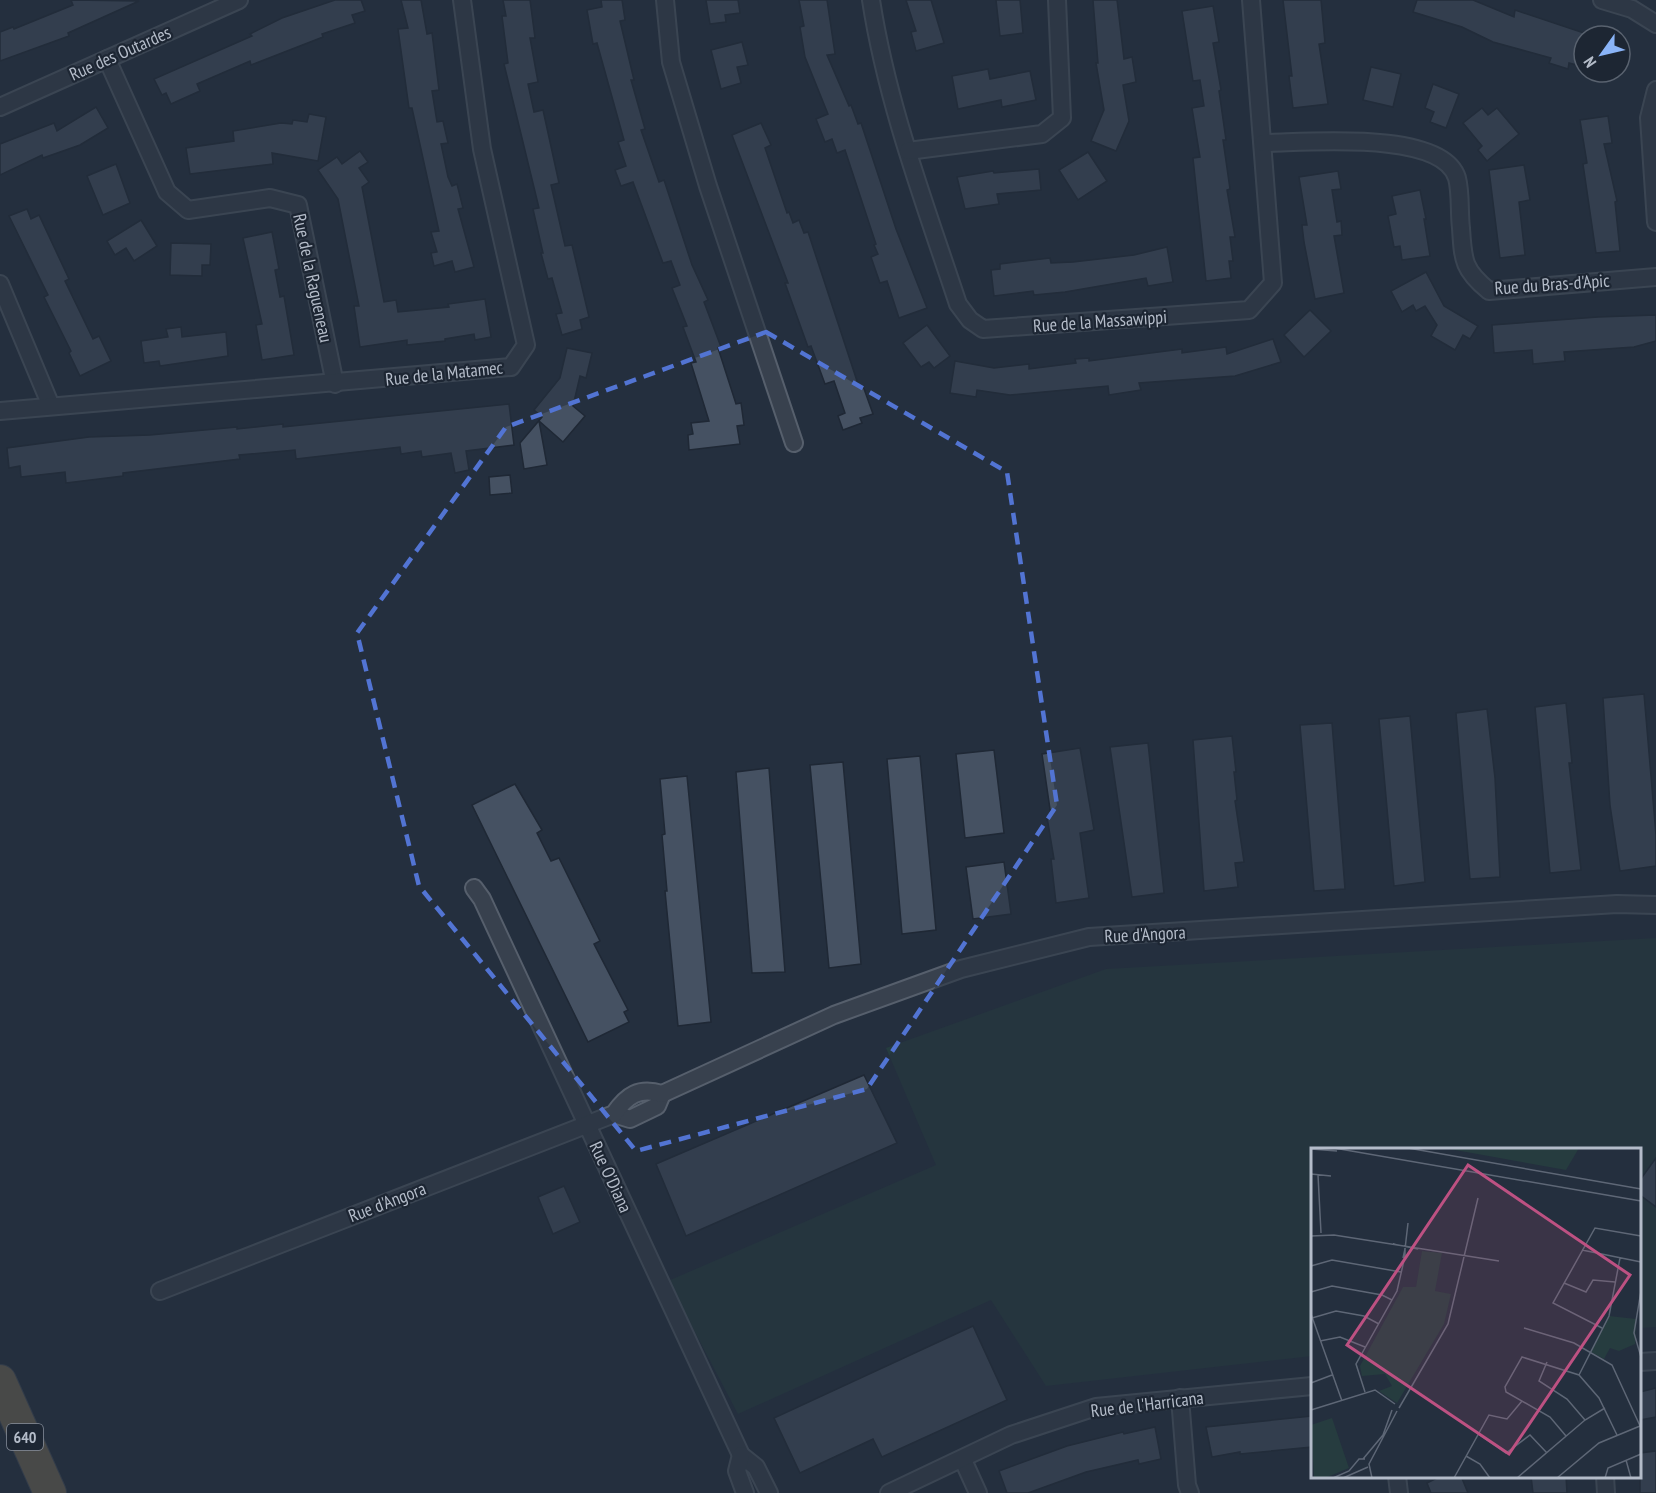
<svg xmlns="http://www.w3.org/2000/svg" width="1656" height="1493" font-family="'PT Sans Narrow',sans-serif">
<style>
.green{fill:#263c3f}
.building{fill:#455162;stroke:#1f2835;stroke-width:1.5}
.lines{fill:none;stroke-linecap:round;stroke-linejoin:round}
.street-casing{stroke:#565f6c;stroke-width:20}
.highway-casing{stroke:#434c59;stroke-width:34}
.street{stroke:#38414e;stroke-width:16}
.highway{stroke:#746855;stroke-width:32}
.marked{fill:none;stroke:#5274d3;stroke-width:4.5;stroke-dasharray:12 8;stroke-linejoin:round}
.labels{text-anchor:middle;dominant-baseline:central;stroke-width:4.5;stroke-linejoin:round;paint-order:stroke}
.shield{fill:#1d2633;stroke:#878f9c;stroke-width:1.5}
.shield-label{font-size:16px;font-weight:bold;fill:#b4bcc9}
.street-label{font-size:18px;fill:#b4bcc9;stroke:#1d2633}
.inset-road{fill:none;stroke:#5e6776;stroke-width:1.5}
.view{fill:#bd5182;fill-opacity:0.15;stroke:#bd5182;stroke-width:3}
.inset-edge{fill:none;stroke:#b4bcc9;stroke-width:3}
</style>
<rect width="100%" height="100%" fill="#242f3e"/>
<path class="green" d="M1656,938V1327L1640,1328V1150H1312V1356L1046,1386L991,1300L738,1414L668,1281L936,1165L886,1048L1106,969Z"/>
<g class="building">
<path d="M71,0L139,1L68,33L69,36L0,61V32L13,27L14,29L73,5Z"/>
<path d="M335,0H361L365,11L352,15L355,23L322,34L323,37L251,65L250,61L197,84L200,91L171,104L166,93L162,95L154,79L252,36L250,34L282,18Z"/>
<path d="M401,0H421L427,34L432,33L439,90L432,91L437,122L443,121L448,143L441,144L448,177L452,186L457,184L463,208L458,209L474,267L455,272L452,261L434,266L431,253L437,252L431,232L439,231L412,108H409L398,29L408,28Z"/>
<path d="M503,0H530L535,38H530L538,82L528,84L534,112L543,110L559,183L551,185L565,246L572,245L589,317L580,320L582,329L562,335L556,314L562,313L552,278L548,279L541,253H543L533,209L539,208L504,64L508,63L502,16H506Z"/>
<path d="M601,0H622L625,20L620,21L634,80H631L645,129L641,130L659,182L664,180L692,265L708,300L704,302L721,347L718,348L736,404L741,403L744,425L737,426L740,444L689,450L688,435L693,434L691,423L709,421L691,363L696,362L683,327L687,326L672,288L680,285L671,261L663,263L633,182L621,186L615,170L626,166L618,142L624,140L597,43L593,44L587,10L602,7Z"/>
<path d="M706,0H738L740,13L725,15L726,22L710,24Z"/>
<path d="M799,0H827L835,54L827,55L849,106L851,105L858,124L861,123L896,229L927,308L899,318L887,281L880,283L871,257L878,254L874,245L876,244L845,150L837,153L832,139L825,142L816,119L828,114L805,57L800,27L804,26Z"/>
<path d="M906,0H931L944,43L916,51L911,32L916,31Z"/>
<path d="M996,0H1020L1023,33L1000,36Z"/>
<path d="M1093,0H1117L1124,59L1132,57L1136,82L1123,85L1129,121L1116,151L1091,141L1104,110L1096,63H1098Z"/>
<path d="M1283,0H1321L1325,43L1319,44L1328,104L1293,108L1289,76H1292Z"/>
<path d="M1417,0H1473L1514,17L1515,10L1584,33V67L1569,63L1568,69L1549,63L1551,58L1493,42L1462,27L1413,12Z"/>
<path d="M1213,6L1219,42L1213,43L1221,90L1219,91L1226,140H1223L1230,189L1227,190L1235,237H1230L1233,261H1229L1231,278L1206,281L1193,158L1200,157L1192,108L1204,106L1200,80L1193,81L1182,11Z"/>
<path d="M742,42L748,65L737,67L741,83L721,89L711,50Z"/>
<path d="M1371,67L1401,74L1393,107L1363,100Z"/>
<path d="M988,69L990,79L1030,71L1036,100L1002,107L1001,100L958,109L952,76Z"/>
<path d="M1433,84L1459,94L1446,128L1430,122L1434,112L1425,108Z"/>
<path d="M96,107L108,128L80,145L43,158L42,155L0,175V144L54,123L57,131Z"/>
<path d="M1482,108L1488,115L1497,108L1519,134L1487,161L1478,150L1482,146L1463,123Z"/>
<path d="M309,114L326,117L318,161L272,153L273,164L190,174L186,148L234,141L233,131L281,123L292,124L293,120L307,122Z"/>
<path d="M1608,116L1612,143L1604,144L1617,201L1615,202L1620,251L1596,253L1583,164L1587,163L1580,120Z"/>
<path d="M761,123L771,145L765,148L787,213L789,212L793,223L799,220L804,233L808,232L859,387L863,386L873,414L860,418L862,423L843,430L838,416L845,413L834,381L825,384L811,346L808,347L785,283H788L732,135Z"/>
<path d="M360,151L368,162L359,168L369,182L362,187L384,302L396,300L398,312L449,307L448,304L485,299L491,337L475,340L474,334L445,339V341L407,345V340L360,347L354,306H359L338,199L318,170L337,157L342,164Z"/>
<path d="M1088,152L1107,181L1078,200L1059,170Z"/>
<path d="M116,164L130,203L103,215L87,176Z"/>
<path d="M1524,165L1530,200L1519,202L1525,255L1500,258L1489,170Z"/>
<path d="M1039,169L1041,190L997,194L999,204L965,209L957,177L993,171L994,173Z"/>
<path d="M1338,171L1341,189L1332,190L1337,222L1341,221L1342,235L1334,236L1344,293L1315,299L1304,242L1302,225H1307L1299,177Z"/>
<path d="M1420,190L1426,219H1424L1430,256L1402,260L1400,246L1394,247L1388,216L1396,214L1392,196Z"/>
<path d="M27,209L31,219L39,215L69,279L65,281L93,339L99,336L111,361L80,376L69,353L71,351L44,297L48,295L9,216Z"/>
<path d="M141,220L157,246L134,261L126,248L115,255L107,241Z"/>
<path d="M272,232L279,269L275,270L280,297L284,296L294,355L262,360L256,325L262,324L243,238Z"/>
<path d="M171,243L211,244L210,265H202V276L170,275Z"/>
<path d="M1167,247L1173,282L1148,286L1146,278L1065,292L1034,295L1033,291L994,296L991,270L1000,269V264L1050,258L1051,263L1073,262L1134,255Z"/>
<path d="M1426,272L1444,306L1478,326L1470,339L1463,335L1455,350L1431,336L1437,325L1425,306L1416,311L1413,305L1402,312L1391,291Z"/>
<path d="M1310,310L1331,331L1304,357L1284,335Z"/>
<path d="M1656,315V341L1634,347L1564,352L1565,361L1533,364L1532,350L1494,353L1492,325L1598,317Z"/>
<path d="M927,325L950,356L934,368L929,362L921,367L903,343Z"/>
<path d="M181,327L182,337L226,332L228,356L160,366L159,361L144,363L141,341L168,337L166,329Z"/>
<path d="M1273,339L1281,362L1235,376L1139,383L1141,390L1109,395L1108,386L1010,395L977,390L976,397L950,393L955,361L994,368L1029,364V369L1076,363L1075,359L1089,358V361L1182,349V353L1226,347L1227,354Z"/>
<path d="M567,348L592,353L586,378L580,376L573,406L585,416L563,442L539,421L547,465L524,469L520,443L542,417L534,410L560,378Z"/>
<path d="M509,404L514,445L466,451L469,470L455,473L451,453L422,457L421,451L401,454L400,447L296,459L295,450L239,455L240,459L123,473V476L66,483L65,472L21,477L20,466L9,468L7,448L89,437L150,435L237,427V429L283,424V427Z"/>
<path d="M510,475L512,493L490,495L489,477Z"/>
<path d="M1644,694L1656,835V866L1620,871L1610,805L1603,698Z"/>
<path d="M1566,703L1572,763H1569L1581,870L1550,873L1535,707Z"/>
<path d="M1487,709L1495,778L1500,877L1470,879L1456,713Z"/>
<path d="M1410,716L1425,882L1394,886L1379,719Z"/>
<path d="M1332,723L1345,889L1314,891L1300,725Z"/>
<path d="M1232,736L1236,772H1234L1237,800L1235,801L1244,862L1235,863L1238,887L1204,891L1193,740Z"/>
<path d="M1148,743L1164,893L1132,897L1110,747Z"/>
<path d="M1080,748L1094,830L1080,833L1089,898L1056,903L1051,859H1054L1047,817L1051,816L1042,754Z"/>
<path d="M994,750L1004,833L965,838L956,754Z"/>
<path d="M920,756L936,930L902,934L887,759Z"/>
<path d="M843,762L861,964L829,968L810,765Z"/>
<path d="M769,768L785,972L752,973L736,772Z"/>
<path d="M687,776L711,1022L678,1026L665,891H667L662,835L665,834L660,779Z"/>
<path d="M515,784L542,830L537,833L551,861L559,858L600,941L594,944L628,1010L624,1012L629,1022L588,1042L472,805Z"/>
<path d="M1004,862L1011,914L973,919L966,867Z"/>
<path d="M864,1075L897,1143L686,1236L656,1164Z"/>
<path d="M1656,1158V1207L1640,1195V1180Z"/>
<path d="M564,1186L580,1222L553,1234L538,1197Z"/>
<path d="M973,1326L1007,1400L882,1457L873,1439L800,1473L774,1418Z"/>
<path d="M1656,1388V1417L1640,1420V1392Z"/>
<path d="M1312,1416V1447L1240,1454V1452L1212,1457L1206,1427Z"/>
<path d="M1155,1427L1161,1459L1139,1464L1138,1460L1086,1472L1028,1493H1007L999,1471L1067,1446L1123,1432L1124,1434Z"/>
<path d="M1656,1451V1493H1640V1453Z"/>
<path d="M1441,1476H1461L1468,1493H1431L1427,1483Z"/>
<path d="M1531,1476H1566L1567,1493H1533Z"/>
</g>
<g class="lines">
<defs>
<g id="street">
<path d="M665,0L671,62L708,186L794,443"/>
<path d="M871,0C887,104 925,204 958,304L970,320L983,329L1249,310L1273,283L1251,0"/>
<path d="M1602,0L1632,9L1656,24"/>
<path d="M107,59L167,192L188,210L270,198L298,205L335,384"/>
<path d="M1656,90L1649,118L1656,222"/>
<path d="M0,107L239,0"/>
<path d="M1263,143C1303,143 1442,129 1457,178C1461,193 1459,213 1461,228C1463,260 1463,270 1489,291L1656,277"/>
<path d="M908,151L1042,134L1062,118L1057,0"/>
<path d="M0,284L51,406"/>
<path d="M0,411L511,367L526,345L482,149L462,0"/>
<path d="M474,888L482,899L741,1455L756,1467L769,1493"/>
<path d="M614,1114L630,1119L657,1106L662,1094"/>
<path d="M160,1291L614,1114C627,1095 639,1087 662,1094L834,1015L961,969L1089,937L1617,904L1656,905"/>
<path d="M1640,1362L1656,1361"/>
<path d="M1180,1398L1187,1485L1190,1493"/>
<path d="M741,1455L737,1471L745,1493"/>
<path d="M963,1460L978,1493"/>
<path d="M1397,1476L1399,1493"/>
<path d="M1605,1476L1606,1493"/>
<path d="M889,1493L1011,1435L1096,1407L1312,1386"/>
</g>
<path id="highway" d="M0,1381L50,1493"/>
</defs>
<use href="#street" class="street-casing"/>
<use href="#highway" class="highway-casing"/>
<use href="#street" class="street"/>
<use href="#highway" class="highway"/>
</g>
<path d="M0 0H1656V1493H0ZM766,332L1007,472L1057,805L867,1089L636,1151L419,886L357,633L506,427Z" fill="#242f3e" fill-opacity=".55" fill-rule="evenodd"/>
<path class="marked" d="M766,332L1007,472L1057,805L867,1089L636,1151L419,886L357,633L506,427Z"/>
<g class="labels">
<rect class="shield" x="7" y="1424" width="36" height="26" rx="4.5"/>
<g class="shield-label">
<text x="25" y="1437">640</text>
</g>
<g class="street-label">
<text transform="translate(120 53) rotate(-24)">Rue des Outardes</text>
<text transform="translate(313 278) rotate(78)">Rue de la Ragueneau</text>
<text transform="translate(1552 284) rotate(-4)">Rue du Bras-d'Apic</text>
<text transform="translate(1100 321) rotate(-4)">Rue de la Massawippi</text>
<text transform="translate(444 373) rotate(-6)">Rue de la Matamec</text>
<text transform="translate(1145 934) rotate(-3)">Rue d'Angora</text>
<text transform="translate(611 1177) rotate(65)">Rue O'Diana</text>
<text transform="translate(387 1202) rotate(-21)">Rue d'Angora</text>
<text transform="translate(1147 1404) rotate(-7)">Rue de l'Harricana</text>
</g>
</g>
<g transform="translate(1311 1148)">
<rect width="330" height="330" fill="#242f3e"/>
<path d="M133,0H268L255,22ZM111,103L131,105L124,143L140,146L133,176L86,255L68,243L81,238L74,226L51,228L49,218L92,139H105ZM298,168L325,171L324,196L308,203L299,200L293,211L280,204ZM21,270L38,320L14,330H3L0,277Z" fill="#263c3f"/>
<path class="inset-road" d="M23,0L330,53M97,0L330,41M0,1L26,3M0,26L20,28M7,27L10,85M0,88L23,87L188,113M82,96L107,101M94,101L97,75M271,102L330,114M0,118L21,112L90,124M253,135L275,144L282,132L304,134M330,143L323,185L330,209M0,144L21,138L71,147L81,152M0,166L31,253M1,170L25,163L53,168L68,176M213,180L263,195L301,217L330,280M291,180L242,155L284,80L330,88M9,193L29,189L54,199M236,214L228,233L256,251L274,272M268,227L298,168L309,110M0,235L21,227M54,244L45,216L86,143L94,108V101L92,110M88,260L137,176L167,50M0,262L64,242L84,256M167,286L195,305L219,287L236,305M255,288L239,269L195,244L194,239L211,209L268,227L288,250L306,287M155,308L169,316L179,330M52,311L72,287L81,262M315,312L320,330M22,330L38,323L48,311H54M32,330L57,319M61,330L58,316L86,263M143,330L178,267L196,271L211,253M206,330L274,272L294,260M246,330L288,295L329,278M294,330L297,320L330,306"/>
<path class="view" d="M157,17L319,127L198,306L36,197Z"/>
<rect width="330" height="330" class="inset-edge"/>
</g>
<g transform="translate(1602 54) rotate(236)"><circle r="28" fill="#1d2633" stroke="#59626f" stroke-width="1.5"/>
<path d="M0-4.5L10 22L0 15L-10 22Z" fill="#8ab4f8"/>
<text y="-9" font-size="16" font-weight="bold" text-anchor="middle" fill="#b4bcc9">N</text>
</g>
</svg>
